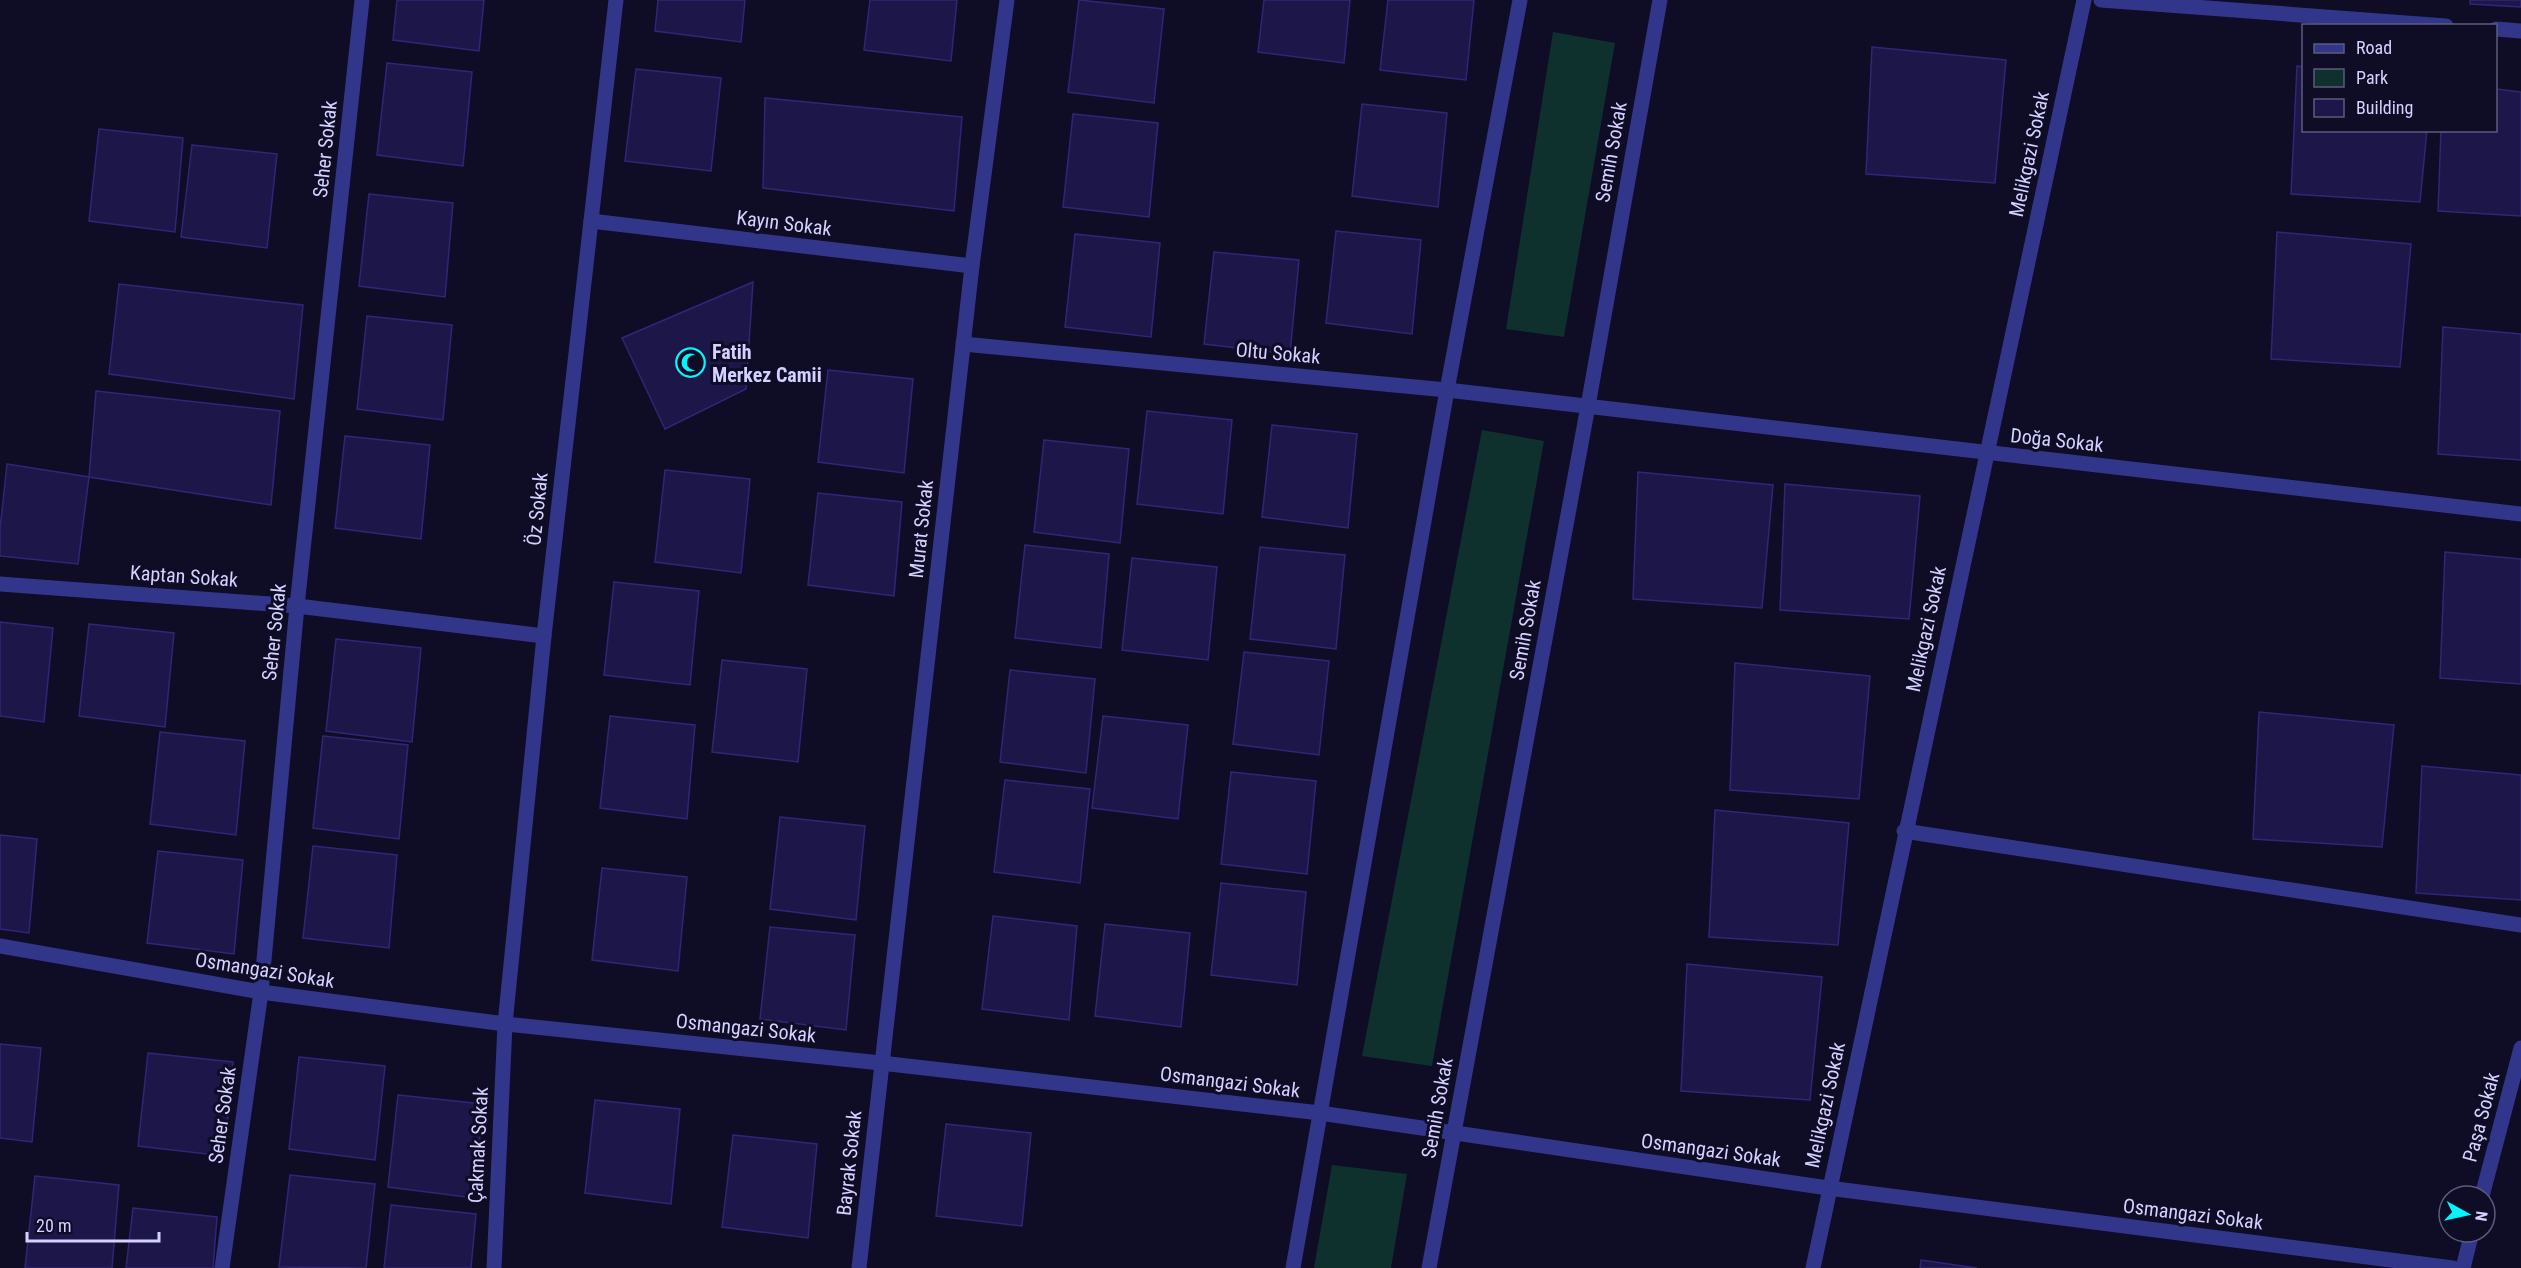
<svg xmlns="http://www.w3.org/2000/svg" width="2521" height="1268" font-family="'Roboto Condensed',sans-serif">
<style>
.green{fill:#0f312d}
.building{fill:#1d1649;stroke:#302677;stroke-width:1.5}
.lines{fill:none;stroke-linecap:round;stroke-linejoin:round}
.minor{stroke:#32368a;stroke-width:15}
.labels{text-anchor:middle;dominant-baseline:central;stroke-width:6;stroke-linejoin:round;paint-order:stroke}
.street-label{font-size:20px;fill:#d3d1ff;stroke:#0f0c26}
.poi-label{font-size:20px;font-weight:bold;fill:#d3d1ff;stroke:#0f0c26;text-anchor:start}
</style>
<rect width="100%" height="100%" fill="#0f0c26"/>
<g class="green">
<path d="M1553,32L1615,43L1564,337L1506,329Z"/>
<path d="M1482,430L1544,441L1432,1066L1362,1056Z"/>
<path d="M1332,1165L1407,1174L1391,1268H1314Z"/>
</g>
<g class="building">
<path d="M397,0H484L479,51L393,40Z"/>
<path d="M658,0H745L741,42L655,31Z"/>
<path d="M870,0H957L951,61L864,50Z"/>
<path d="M1079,0L1164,9L1154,103L1068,92Z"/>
<path d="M1264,0H1350L1344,63L1258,52Z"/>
<path d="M1388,0H1474L1466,80L1380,70Z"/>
<path d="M2470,0H2521V7L2470,4Z"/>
<path d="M1872,47L2006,60L1995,183L1866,174Z"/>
<path d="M387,63L472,72L463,166L377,155Z"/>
<path d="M2297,66L2304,67V130H2427L2420,202L2291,194Z"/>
<path d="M636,69L721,78L711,171L625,161Z"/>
<path d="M2496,89L2521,92V216L2438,211L2441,130H2496Z"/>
<path d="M765,98L962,117L954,211L763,188Z"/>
<path d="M1362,104L1447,113L1438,207L1352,196Z"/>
<path d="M1073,114L1158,123L1149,217L1063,207Z"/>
<path d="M99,129L183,138L175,232L89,221Z"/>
<path d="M192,145L277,154L267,248L181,237Z"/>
<path d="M369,194L453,203L445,297L359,286Z"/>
<path d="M1336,231L1421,240L1412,334L1326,323Z"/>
<path d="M2277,232L2411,244L2400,367L2271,359Z"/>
<path d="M1075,234L1160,243L1151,337L1065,327Z"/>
<path d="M1214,252L1299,260L1290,354L1204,344Z"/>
<path d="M753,282L746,389L665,429L622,338Z"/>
<path d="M119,284L303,305L294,399L109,374Z"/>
<path d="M367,316L452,325L443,420L357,409Z"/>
<path d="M2443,327L2521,334V460L2438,454Z"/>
<path d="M828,370L913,379L904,473L818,462Z"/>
<path d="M96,391L280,411L271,505L89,477Z"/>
<path d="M1147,411L1232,420L1223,514L1137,504Z"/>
<path d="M1272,425L1357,434L1348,528L1262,517Z"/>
<path d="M345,436L430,445L421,539L335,528Z"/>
<path d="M1044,440L1129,449L1120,543L1034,532Z"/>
<path d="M7,464L89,477L78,564L0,556V529Z"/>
<path d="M665,470L750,479L741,573L655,562Z"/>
<path d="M1638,472L1773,485L1762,608L1633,599Z"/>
<path d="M1785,484L1920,496L1909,619L1780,610Z"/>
<path d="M818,493L902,502L894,596L808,585Z"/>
<path d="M1025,545L1109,554L1101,648L1015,638Z"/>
<path d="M1260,547L1345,555L1336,649L1250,639Z"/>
<path d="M2445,552L2521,559V684L2440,678Z"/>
<path d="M1132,558L1217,567L1208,660L1122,650Z"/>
<path d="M614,582L699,591L690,685L604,675Z"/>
<path d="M0,622L53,628L44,722L0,716Z"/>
<path d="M89,624L174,633L165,727L79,716Z"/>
<path d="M336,639L421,648L412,742L326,731Z"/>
<path d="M1244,652L1329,661L1319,755L1233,744Z"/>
<path d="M722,660L807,669L798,762L712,752Z"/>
<path d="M1735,663L1870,676L1859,799L1730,790Z"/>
<path d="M1010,670L1095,679L1086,773L1000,762Z"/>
<path d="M2259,712L2394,725L2382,847L2253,839Z"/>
<path d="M610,716L695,725L687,819L600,808Z"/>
<path d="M1103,716L1188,725L1178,819L1092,808Z"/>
<path d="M160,732L245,741L236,835L150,824Z"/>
<path d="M323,736L408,745L399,839L313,828Z"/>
<path d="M2422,766L2521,775V900L2416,893Z"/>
<path d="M1231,772L1316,781L1307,874L1221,864Z"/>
<path d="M1005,780L1090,789L1080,883L994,872Z"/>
<path d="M1715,810L1849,823L1838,945L1709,937Z"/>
<path d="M780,817L865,826L856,920L770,909Z"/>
<path d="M0,835L37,839L29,933L0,929Z"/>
<path d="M313,846L397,855L389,948L303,938Z"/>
<path d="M158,851L243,860L234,954L147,943Z"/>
<path d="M602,868L687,877L678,971L592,960Z"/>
<path d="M1221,883L1306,892L1297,985L1211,975Z"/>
<path d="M993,916L1077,926L1069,1020L982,1009Z"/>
<path d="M1105,924L1190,933L1181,1027L1095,1016Z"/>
<path d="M770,927L855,935L846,1030L760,1019Z"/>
<path d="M1687,964L1822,977L1810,1100L1681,1091Z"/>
<path d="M0,1044L41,1048L32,1142L0,1138Z"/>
<path d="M148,1053L233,1062L224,1156L138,1146Z"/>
<path d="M299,1057L385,1066L375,1160L289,1149Z"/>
<path d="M398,1095L483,1104L474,1198L388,1187Z"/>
<path d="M595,1100L680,1109L671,1204L585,1193Z"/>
<path d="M946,1124L1031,1133L1022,1226L936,1216Z"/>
<path d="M733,1135L817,1144L808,1238L722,1227Z"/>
<path d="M290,1175L375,1184L366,1268L279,1267Z"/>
<path d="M35,1176L119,1185L112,1268H25Z"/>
<path d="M391,1205L476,1214L471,1268H384Z"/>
<path d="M133,1208L217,1217L213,1268H126Z"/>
<path d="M1921,1260L1977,1268H1920Z"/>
</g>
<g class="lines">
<g class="minor">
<path d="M2101,0L2446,26"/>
<path d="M2496,29L2521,31"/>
<path d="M591,221L972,266"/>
<path d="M963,344L1447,390L2521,514"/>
<path d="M0,584L297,606L544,636"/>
<path d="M1904,831L2521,925"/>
<path d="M0,946L261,992L505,1024L881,1063L1320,1113L1828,1188L2453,1268"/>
<path d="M2482,1196L2521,1048"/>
<path d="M222,1268L261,992L297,606L362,0"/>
<path d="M494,1268L505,1024L544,636L616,0"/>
<path d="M859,1268L972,266L1007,0"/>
<path d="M1293,1268L1447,390L1520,0"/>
<path d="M1429,1268L1588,406L1660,0"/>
<path d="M1813,1268L2084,0"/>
<path d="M2463,1268L2472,1232"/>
</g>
</g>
<defs>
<symbol id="mosque-ring" viewBox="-11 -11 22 22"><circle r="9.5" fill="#0f0c26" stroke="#00f7fc" stroke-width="1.5"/><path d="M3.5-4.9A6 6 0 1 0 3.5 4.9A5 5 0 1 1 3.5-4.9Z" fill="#00f7fc"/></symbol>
</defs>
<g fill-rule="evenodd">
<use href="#mosque-ring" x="674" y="346" width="33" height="33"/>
</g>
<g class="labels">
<g class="street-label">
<text transform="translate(325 149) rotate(-84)">Seher Sokak</text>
<text transform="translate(1611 152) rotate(-80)">Semih Sokak</text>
<text transform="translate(2029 154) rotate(-78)">Melikgazi Sokak</text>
<text transform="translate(784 223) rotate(7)">Kayın Sokak</text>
<text transform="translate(1278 353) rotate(5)">Oltu Sokak</text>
<text transform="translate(2057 440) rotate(6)">Doğa Sokak</text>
<text transform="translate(537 509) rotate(-84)">Öz Sokak</text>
<text transform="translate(921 529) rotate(-84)">Murat Sokak</text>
<text transform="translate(184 576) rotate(4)">Kaptan Sokak</text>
<text transform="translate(1926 629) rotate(-78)">Melikgazi Sokak</text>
<text transform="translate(1525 630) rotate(-80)">Semih Sokak</text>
<text transform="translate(274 632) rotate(-84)">Seher Sokak</text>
<text transform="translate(265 970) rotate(9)">Osmangazi Sokak</text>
<text transform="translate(746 1028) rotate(6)">Osmangazi Sokak</text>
<text transform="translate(1230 1082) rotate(7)">Osmangazi Sokak</text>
<text transform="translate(1825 1105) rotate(-78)">Melikgazi Sokak</text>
<text transform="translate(1437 1108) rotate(-80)">Semih Sokak</text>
<text transform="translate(222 1115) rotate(-82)">Seher Sokak</text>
<text transform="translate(2481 1117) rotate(-75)">Paşa Sokak</text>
<text transform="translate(478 1145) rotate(-87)">Çakmak Sokak</text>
<text transform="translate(1711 1150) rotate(8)">Osmangazi Sokak</text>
<text transform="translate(849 1163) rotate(-84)">Bayrak Sokak</text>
<text transform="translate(2193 1214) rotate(7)">Osmangazi Sokak</text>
</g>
<g class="poi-label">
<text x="712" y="352">Fatih<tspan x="712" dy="23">Merkez Camii</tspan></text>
</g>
</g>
<rect x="2302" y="24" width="195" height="108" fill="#0f0c26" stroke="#5d5b7d" stroke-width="1.5"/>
<rect x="2314" y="44" width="30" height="9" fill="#32368a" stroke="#5d5b7d" stroke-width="1.5"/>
<text x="2356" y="54" font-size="18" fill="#d3d1ff">Road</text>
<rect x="2314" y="69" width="30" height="18" fill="#0f312d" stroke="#5d5b7d" stroke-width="1.5"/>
<text x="2356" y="84" font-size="18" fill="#d3d1ff">Park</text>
<rect x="2314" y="99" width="30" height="18" fill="#1d1649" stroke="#5d5b7d" stroke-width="1.5"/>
<text x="2356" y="114" font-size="18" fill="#d3d1ff">Building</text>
<g transform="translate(2467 1214) rotate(98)"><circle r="28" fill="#0f0c26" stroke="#5d5b7d" stroke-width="1.5"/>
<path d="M0-4.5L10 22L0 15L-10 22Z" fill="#00f7fc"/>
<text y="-9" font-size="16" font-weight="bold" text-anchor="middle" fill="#d3d1ff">N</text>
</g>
<path d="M27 1232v9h132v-9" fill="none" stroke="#d3d1ff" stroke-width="3"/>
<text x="36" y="1232" font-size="18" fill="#d3d1ff" stroke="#0f0c26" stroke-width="4.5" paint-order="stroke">20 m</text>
</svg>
